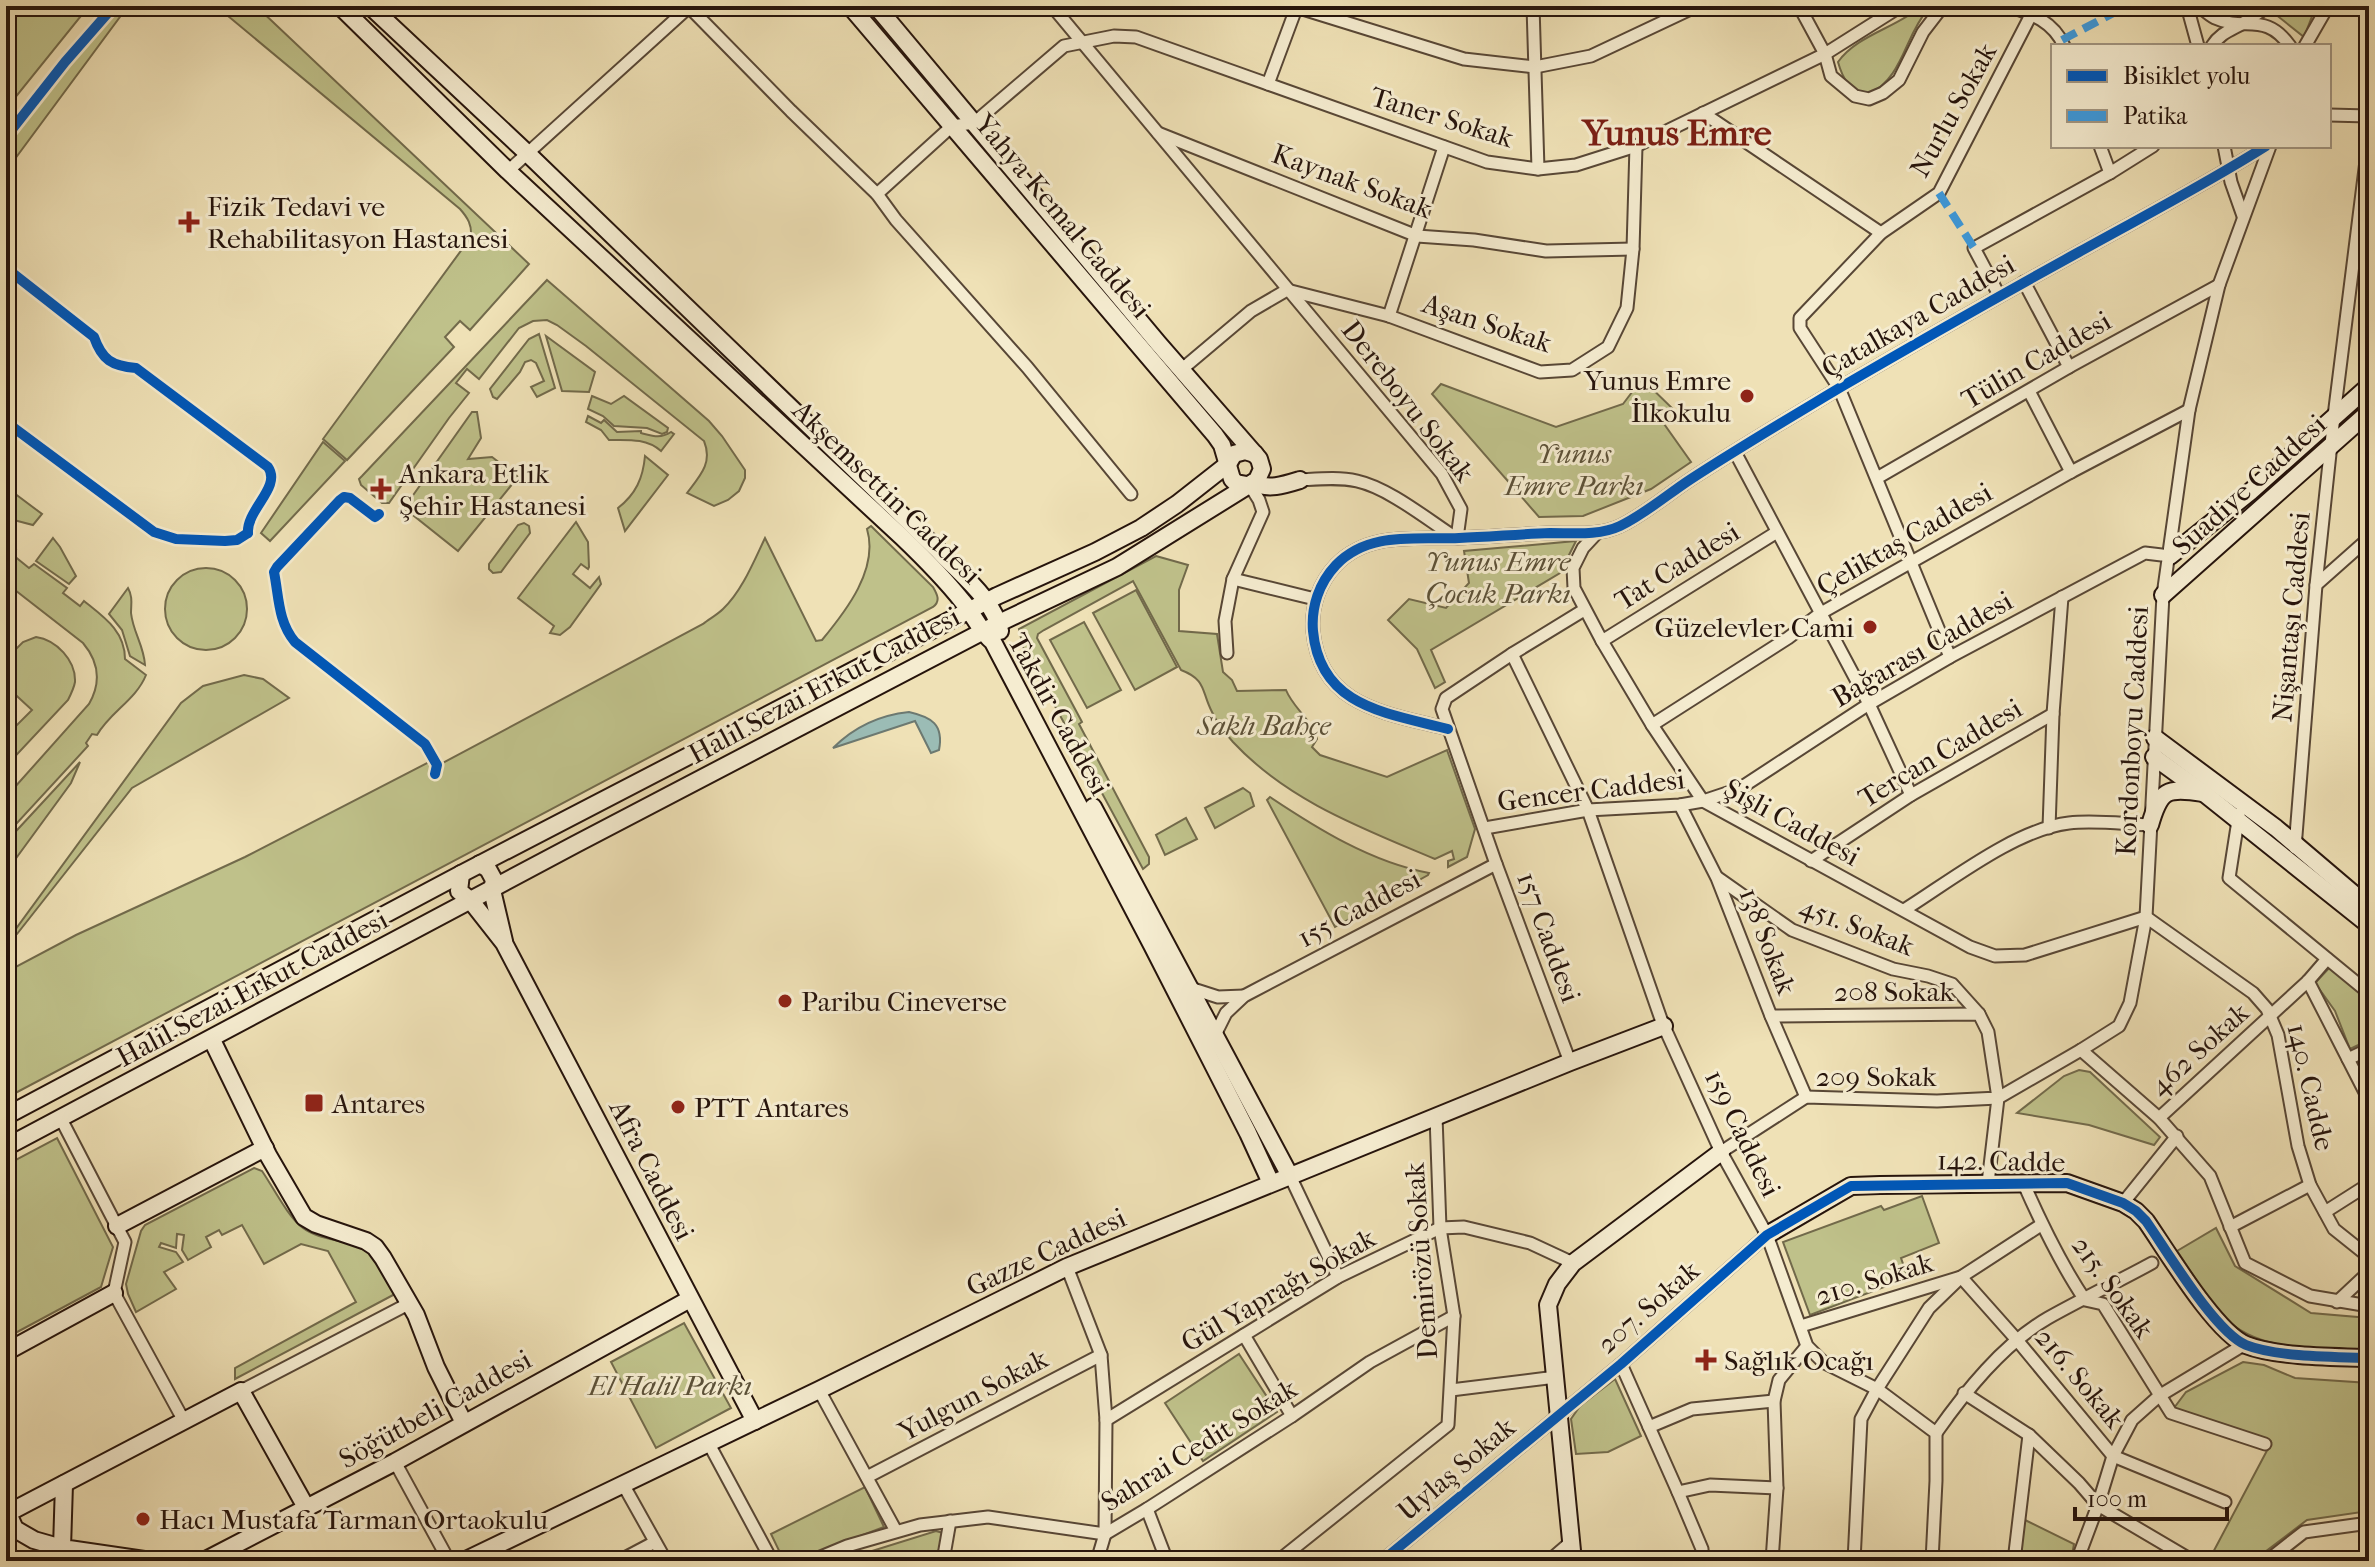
<svg xmlns="http://www.w3.org/2000/svg" width="2375" height="1567" font-family="'IM FELL French Canon',serif">
<style>
.green{fill:#bfc18a;stroke:#726a4b;stroke-width:2}
.water{fill:#9bbcb5;stroke:#6c7971;stroke-width:2}
.lines{fill:none;stroke-linecap:round;stroke-linejoin:round}
.street-casing{stroke:#584736;stroke-width:15}
.secondary-casing{stroke:#26140c;stroke-width:20}
.street{stroke:#f5ecd0;stroke-width:11}
.secondary{stroke:#f5ecd0;stroke-width:16}
.quiet{stroke:#3c9ade;stroke-width:8;stroke-dasharray:16 8;stroke-linecap:butt}
.cycleway-casing{stroke:#f5ecd0;stroke-width:15}
.cycleway{stroke:#0057b8;stroke-width:10}
.poi-dot{fill:#8f2418;stroke:#f5ecd0;stroke-width:3}
.labels{text-anchor:middle;dominant-baseline:central;stroke-width:6;stroke-linejoin:round;paint-order:stroke}
.street-label{font-size:28px;fill:#26140c;stroke:#f5ecd0}
.poi-label{font-size:28px;fill:#26140c;stroke:#f5ecd0;text-anchor:start}
.park-label{font-size:28px;font-style:italic;fill:#5c5138;stroke:#f5ecd0}
.district-label{font-size:36px;font-weight:bold;fill:#7a1f14;stroke:#f5ecd0}
</style>
<rect width="100%" height="100%" fill="#efe1b6"/>
<filter id="stains"><feTurbulence type="fractalNoise" baseFrequency=".0025" numOctaves="4"/><feColorMatrix values="0 0 0 0 .2 0 0 0 0 .09 0 0 0 0 .02 0 0 0 .5 -.17"/></filter>
<radialGradient id="worn" r=".72"><stop offset=".6" stop-color="#630" stop-opacity="0"/><stop offset="1" stop-color="#630" stop-opacity=".3"/></radialGradient>
<g class="green">
<path d="M6,6H89L6,109Z"/>
<path d="M119,6H128L6,171V146L84,47Z"/>
<path d="M216,6H256L529,264L470,330L460,321L445,337L454,347L347,460L323,439L471,237C472,225 468,218 460,209Z"/>
<path d="M1922,6L1928,9C1904,37 1904,77 1868,95C1849,89 1843,80 1838,62C1857,35 1896,28 1922,6Z"/>
<path d="M2289,6H2316L2304,37L2275,14Z"/>
<path d="M547,280L709,421L722,436L745,470V478L739,491L728,500L714,506L687,493C700,476 713,463 704,441L586,346L557,325L547,320L533,321L519,328L479,379L467,369L456,383L469,393L449,418L389,503H382L361,485L359,479L362,476Z"/>
<path d="M539,334L555,388L537,397L531,387L544,381L536,363L531,360L525,362L520,372L497,399L493,397L490,389L529,339Z"/>
<path d="M546,336L595,372L589,392L562,391Z"/>
<path d="M1642,379L1672,408L1662,421L1691,462L1651,489L1583,516L1539,517L1432,394L1441,384L1556,427L1623,404Z"/>
<path d="M592,396L611,404L624,396L668,428L667,432L662,434L647,428L614,426L603,416L588,409Z"/>
<path d="M472,412H477L481,438L468,459L492,457L518,477L458,551L404,508Z"/>
<path d="M588,416L601,423L604,420L617,432L641,431V433C653,436 660,439 671,432L674,434L661,451C646,438 628,440 609,440L601,430L586,422Z"/>
<path d="M323,442L345,461L270,541L261,533Z"/>
<path d="M645,456L668,475L625,531L618,508C636,494 643,478 645,456Z"/>
<path d="M6,487L42,514L33,525L6,518Z"/>
<path d="M576,522L588,542L589,567L588,569L581,564L573,574L590,588L599,577L601,584L570,627L560,635L550,633L554,626L518,598Z"/>
<path d="M524,523L529,526L530,533L501,572L493,573L489,569V564L518,525Z"/>
<path d="M871,526L933,587C937,594 941,601 933,607L6,1098V972L76,935L245,857L433,760L437,766L703,624C709,619 717,615 723,609C742,591 754,561 765,538L816,641L822,640C846,611 879,569 867,529Z"/>
<path d="M53,538L60,547L76,576L69,584L36,561Z"/>
<path d="M1576,541L1560,573L1431,650L1445,682L1435,688L1417,649L1388,620L1409,599L1446,608L1469,583L1464,551Z"/>
<path d="M6,542L16,550L13,555L29,568L34,564L67,588L63,593L80,606L84,601C104,617 125,631 125,659L146,675C136,700 110,712 97,735L92,734L86,743L88,746L6,835V797L89,704C101,683 99,662 83,643L6,583Z"/>
<path d="M1156,556L1188,565L1179,590V631L1217,634L1223,672L1232,680L1237,691L1286,690C1293,708 1313,721 1317,739L1312,747L1320,755L1387,777L1447,750L1475,829L1467,857L1448,867V861L1454,859L1452,851L1435,859C1362,828 1288,801 1233,742C1225,733 1217,723 1212,712C1201,691 1207,680 1181,670L1133,581L1044,630L1038,634L1037,638L1082,722L1079,724L1149,857V864L1143,869L1023,647L1019,629Z"/>
<circle cx="206" cy="609" r="41"/>
<path d="M128,588C133,597 131,604 131,613C133,632 144,646 145,665L130,656L122,630L109,614Z"/>
<path d="M1136,590L1177,667L1135,690L1093,613Z"/>
<path d="M1084,622L1121,690L1087,708L1050,640Z"/>
<path d="M36,637C56,640 76,660 75,682C74,688 71,694 68,700L6,766V721L14,728L32,710L6,686V659L23,642Z"/>
<path d="M244,675L263,679L289,698L132,788L17,934L10,937L181,703L203,686Z"/>
<path d="M80,762L71,783L6,872V842Z"/>
<path d="M1243,788L1250,793L1254,806L1215,828L1205,808Z"/>
<path d="M1270,797C1318,829 1371,862 1429,873L1428,875L1335,927L1267,800Z"/>
<path d="M1186,818L1197,839L1165,855L1156,835Z"/>
<path d="M2331,966L2365,994L2369,1003V1040L2350,1049L2335,1011L2315,983Z"/>
<path d="M2079,1070L2090,1072L2160,1137L2154,1145L2089,1125L2017,1113L2064,1076Z"/>
<path d="M57,1138L113,1247L101,1287L6,1338V1165Z"/>
<path d="M254,1168L262,1171C273,1187 288,1217 303,1228C323,1243 353,1238 373,1256L395,1294L235,1379V1368L356,1302L328,1251L301,1244L264,1264L242,1225L222,1235L219,1230L206,1237L211,1247L188,1260L182,1250L184,1235L177,1234L176,1248L161,1243L159,1247L176,1252L183,1262L164,1272L176,1289L136,1312L128,1294L126,1284L141,1231L145,1225Z"/>
<path d="M1922,1196L1939,1243L1901,1258L1908,1278L1810,1315L1783,1242L1881,1206L1884,1210Z"/>
<path d="M2216,1228L2235,1266L2311,1313L2369,1318V1351C2322,1348 2258,1354 2223,1316C2205,1297 2192,1272 2177,1251Z"/>
<path d="M684,1323L731,1408L656,1448L611,1362Z"/>
<path d="M1239,1354L1277,1412L1203,1461L1165,1403Z"/>
<path d="M2243,1362L2264,1365L2295,1378L2369,1383V1511L2307,1520L2253,1561H2216L2210,1558L2271,1443L2174,1408L2186,1392Z"/>
<path d="M1615,1379L1641,1436L1608,1452L1576,1454L1571,1419L1580,1406Z"/>
<path d="M865,1487L884,1527L794,1561H784L771,1534Z"/>
<path d="M2023,1519L2074,1544L2071,1561H2021Z"/>
<path d="M936,1531L943,1533L936,1561H840Z"/>
</g>
<path class="water" d="M909,712C931,717 944,724 939,750L931,753L915,721L833,748C854,727 880,715 909,712Z"/>
<g class="lines">
<defs>
<g id="street">
<path d="M1052,6L1442,474L1461,509L1457,538"/>
<path d="M1293,6L1464,59L1535,67L1591,56L1697,6"/>
<path d="M1533,6L1538,169"/>
<path d="M1799,6L1825,54L1831,76L1855,96L1869,99L1883,93L1899,80L1923,32L1943,6"/>
<path d="M2008,6C2031,13 2054,22 2064,46"/>
<path d="M2187,6L2198,46"/>
<path d="M2199,6C2204,10 2209,15 2215,18C2245,32 2265,11 2290,46"/>
<path d="M2212,46C2221,32 2232,30 2245,22C2253,17 2261,11 2268,6"/>
<path d="M2305,46L2328,6"/>
<path d="M1268,84L1297,6"/>
<path d="M1703,113L1881,233"/>
<path d="M2329,115L2369,116"/>
<path d="M1158,133L1417,236L1474,240L1546,251L1633,249"/>
<path d="M2100,146L2110,173"/>
<path d="M2224,146L2231,182L2243,216"/>
<path d="M508,171L689,7L791,111L877,194L896,220L1027,367L1131,494"/>
<path d="M877,194L952,126L974,123L1064,46L1114,36L1136,37L1487,162L1538,169L1576,165L1636,146L1825,54L1901,6"/>
<path d="M2024,282L2069,367"/>
<path d="M1999,295L1974,248L2110,173L2153,146"/>
<path d="M1389,316L1444,147"/>
<path d="M1181,370L1251,311L1287,290L1389,316L1540,372L1572,370L1608,347L1627,308L1633,249L1636,146"/>
<path d="M2029,391L2071,472"/>
<path d="M1735,452L1869,704L1911,795"/>
<path d="M1877,478L2069,367L2219,285"/>
<path d="M1300,480C1319,479 1339,477 1357,481C1389,488 1428,520 1456,538"/>
<path d="M1597,533L1583,548L1573,568L1574,588L1602,641L1652,725L1703,801L1970,947L1995,956L2025,955L2146,917"/>
<path d="M1233,579L1315,599"/>
<path d="M2316,585L2369,538"/>
<path d="M1602,641L1777,532"/>
<path d="M1227,653L1225,621L1233,579L1263,512L1259,500L1249,484"/>
<path d="M1512,654L1588,810L1662,1022L1721,1152L1767,1235L1807,1346L1823,1362L1877,1389L1936,1433V1481L1932,1561"/>
<path d="M1950,657L1839,388L1800,328V318L1881,233L1939,193L2032,13"/>
<path d="M1652,725L1788,638L1821,613L2071,472L2189,410"/>
<path d="M1448,729C1387,713 1320,707 1313,631C1311,607 1319,583 1336,565C1369,531 1415,540 1459,538C1489,537 1519,534 1550,533C1573,533 1599,536 1620,526C1645,514 1668,494 1691,479C1740,447 1791,417 1841,387C1920,341 1999,296 2079,252C2142,217 2206,184 2266,146"/>
<path d="M1680,805L1717,878L1771,1016L1806,1097"/>
<path d="M2239,814L2229,878L2369,993"/>
<path d="M1485,828L1588,810L1680,805L1703,801L1739,789L1869,704L1950,657L2145,553L2170,556"/>
<path d="M2049,828L2053,714L2062,597"/>
<path d="M2295,848L2316,585L2334,416L2369,137"/>
<path d="M1811,861L1911,795L2053,714"/>
<path d="M1718,878L1792,930L1893,969L1928,976L1952,984L1979,1014"/>
<path d="M1904,910C1949,882 2016,829 2069,823C2095,820 2123,824 2150,825"/>
<path d="M2146,917L2253,993L2267,1009L2278,1035L2298,1146L2310,1185L2334,1229L2369,1257"/>
<path d="M2308,981L2369,1100"/>
<path d="M1190,988L1218,997L1244,996"/>
<path d="M1215,1035L1226,1013L1244,996L1496,864"/>
<path d="M2081,1050L2159,1118L2210,1176L2245,1263L2310,1296L2369,1306"/>
<path d="M2348,1059L2369,1049"/>
<path d="M1570,1062L1496,864L1442,709L1446,698L1512,654L1584,610"/>
<path d="M2159,1118L2308,981L2327,959"/>
<path d="M61,1119L125,1242L114,1293L184,1421"/>
<path d="M1721,1152L1806,1097L1937,1101L1998,1098L1988,1032L1979,1014L1771,1016"/>
<path d="M1290,1176L1338,1277"/>
<path d="M2023,1182C2041,1223 2060,1263 2085,1300L2103,1304L2171,1413L2265,1444"/>
<path d="M1988,1183L1998,1098L2081,1050L2119,1026L2130,1003L2146,917L2163,595L2189,410L2219,285L2270,146"/>
<path d="M2123,1203L2177,1136"/>
<path d="M2325,1212L2369,1184"/>
<path d="M2230,1227L2310,1185"/>
<path d="M1067,1267L1101,1355L1106,1420L1105,1534L1097,1561"/>
<path d="M2337,1302L2369,1272"/>
<path d="M1801,1326L1961,1277L2017,1340L2113,1456L2225,1502"/>
<path d="M1244,1335L1292,1416"/>
<path d="M1621,1364L1678,1492L1702,1549L1703,1561"/>
<path d="M819,1390L896,1531"/>
<path d="M1451,1390L1556,1377"/>
<path d="M241,1391L410,1303"/>
<path d="M1964,1393L2029,1435L2079,1483L2098,1505L2193,1561"/>
<path d="M1106,1420L1338,1277L1440,1228L1464,1227L1530,1243L1573,1263"/>
<path d="M1649,1427L1692,1409L1774,1401"/>
<path d="M1936,1433C1965,1392 2003,1344 2048,1318C2082,1299 2117,1282 2152,1263"/>
<path d="M709,1444L772,1561"/>
<path d="M395,1462L449,1561"/>
<path d="M867,1477L1101,1355"/>
<path d="M624,1486L666,1561"/>
<path d="M1678,1492L1710,1485L1777,1488"/>
<path d="M1147,1509L1167,1561"/>
<path d="M619,1561L655,1542"/>
<path d="M811,1561L847,1546L920,1525L988,1517L1105,1534L1147,1509L1292,1416L1370,1362L1454,1316"/>
<path d="M943,1561L950,1521"/>
<path d="M1278,1561L1448,1425L1454,1316L1440,1228L1436,1116"/>
<path d="M1382,1561L1621,1364L1767,1235"/>
<path d="M1549,1561L1571,1542"/>
<path d="M1772,1561L1777,1488L1774,1401L1779,1380L1807,1346"/>
<path d="M1854,1561L1861,1419L1877,1389L1929,1308L1961,1277L2041,1225"/>
<path d="M2014,1561L2029,1435"/>
<path d="M2077,1561L2098,1505L2113,1456L2132,1420L2159,1396L2245,1344"/>
<path d="M2267,1561L2304,1532L2369,1523"/>
</g>
<g id="secondary">
<path d="M340,6L508,171L902,537C924,558 944,578 963,602C974,615 979,630 993,642L1152,945L1248,1133L1271,1183"/>
<path d="M370,6L527,153L939,551C960,574 994,599 1000,631"/>
<path d="M850,6L1215,435L1222,445L1232,479L1236,483L1247,485"/>
<path d="M1253,483C1269,490 1284,485 1300,480"/>
<path d="M2170,556L2250,492L2369,386"/>
<path d="M2163,595L2369,412"/>
<path d="M2155,738L2276,828L2369,907"/>
<path d="M2154,757L2205,794L2369,925"/>
<path d="M1093,807L1290,1176"/>
<path d="M2150,825C2160,790 2166,787 2203,793"/>
<path d="M480,864L488,869L494,880L492,890L504,941"/>
<path d="M461,874L459,891L471,901L504,943L755,1421"/>
<path d="M212,1040L268,1155L304,1217L316,1224L366,1241L375,1247L383,1258L416,1315L436,1367L464,1423"/>
<path d="M6,1116L461,874L997,596L1095,552L1141,528L1177,504L1228,464L1234,454L1245,451L1255,454"/>
<path d="M6,1147L576,844L999,623L1117,567L1257,480L1262,469L1259,459L1158,343L876,6"/>
<path d="M117,1226L265,1148"/>
<path d="M1767,1235L1851,1186L1880,1185L2067,1183L2123,1203L2136,1211L2146,1221C2167,1251 2215,1332 2246,1345C2276,1357 2336,1357 2369,1358"/>
<path d="M6,1352L114,1293"/>
<path d="M64,1484L62,1548L151,1561"/>
<path d="M6,1509L15,1529L34,1540L62,1548L60,1561"/>
<path d="M8,1513L241,1391L307,1509"/>
<path d="M204,1561L395,1462L690,1299"/>
<path d="M464,1561L819,1390L1067,1267L1570,1062L1664,1026"/>
<path d="M1573,1561L1548,1305L1557,1284L1573,1263L1721,1152"/>
</g>
</defs>
<use href="#street" class="street-casing"/>
<use href="#secondary" class="secondary-casing"/>
<use href="#street" class="street"/>
<use href="#secondary" class="secondary"/>
<g class="quiet">
<path d="M2062,40L2123,8L2132,6"/>
<path d="M1939,193L1974,248"/>
</g>
<defs>
<g id="cycleway">
<path d="M6,137L65,62L114,6"/>
<path d="M6,268L94,337C102,360 112,366 136,368L268,467C282,487 246,510 248,533"/>
<path d="M6,422L154,532L176,539L225,541L237,540L248,533"/>
<path d="M379,514L375,517L350,498L344,497L340,500L277,567L274,572C279,597 278,622 295,642L425,744L437,765L435,774"/>
<path d="M1448,729C1387,713 1320,707 1313,631C1311,607 1319,583 1336,565C1369,531 1415,540 1459,538C1489,537 1519,534 1550,533C1573,533 1599,536 1620,526C1645,514 1668,494 1691,479C1740,447 1791,417 1841,387C1920,341 1999,296 2079,252C2142,217 2206,184 2266,146"/>
<path d="M1382,1561L1621,1364L1767,1235L1851,1186L2067,1183L2123,1203L2136,1211L2146,1221C2167,1251 2215,1332 2246,1345C2276,1357 2336,1357 2369,1358"/>
</g>
</defs>
<use href="#cycleway" class="cycleway-casing"/>
<use href="#cycleway" class="cycleway"/>
</g>
<g class="poi-dot">
<path d="M185 210h8v8h8v8h-8v8h-8v-8h-8v-8h8z"/>
<circle cx="1747" cy="396" r="8"/>
<path d="M377 477h8v8h8v8h-8v8h-8v-8h-8v-8h8z"/>
<circle cx="1870" cy="627" r="8"/>
<circle cx="785" cy="1001" r="8"/>
<rect x="304" y="1093" width="20" height="20" rx="4"/>
<circle cx="678" cy="1107" r="8"/>
<path d="M1702 1348h8v8h8v8h-8v8h-8v-8h-8v-8h8z"/>
<circle cx="143" cy="1519" r="8"/>
</g>
<g class="labels">
<g class="street-label">
<text transform="translate(1953 110) rotate(-61)">Nurlu Sokak</text>
<text transform="translate(1442 117) rotate(17)">Taner Sokak</text>
<text transform="translate(1352 181) rotate(20)">Kaynak Sokak</text>
<text transform="translate(1063 216) rotate(50)">Yahya Kemal Caddesi</text>
<text transform="translate(1918 316) rotate(-30)">Çatalkaya Caddesi</text>
<text transform="translate(1487 323) rotate(18)">Aşan Sokak</text>
<text transform="translate(2036 360) rotate(-30)">Tülin Caddesi</text>
<text transform="translate(1408 401) rotate(52)">Dereboyu Sokak</text>
<text transform="translate(2249 485) rotate(-42)">Suadiye Caddesi</text>
<text transform="translate(887 492) rotate(44)">Akşemsettin Caddesi</text>
<text transform="translate(1904 539) rotate(-30)">Çeliktaş Caddesi</text>
<text transform="translate(1677 566) rotate(-32)">Tat Caddesi</text>
<text transform="translate(2291 617) rotate(-85)">Nişantaşı Caddesi</text>
<text transform="translate(1922 649) rotate(-30)">Bağarası Caddesi</text>
<text transform="translate(824 685) rotate(-28)">Halil Sezai Erkut Caddesi</text>
<text transform="translate(1059 714) rotate(61)">Takdir Caddesi</text>
<text transform="translate(2132 731) rotate(-87)">Kordonboyu Caddesi</text>
<text transform="translate(1940 753) rotate(-31)">Tercan Caddesi</text>
<text transform="translate(1591 790) rotate(-7)">Gencer Caddesi</text>
<text transform="translate(1792 822) rotate(29)">Şişli Caddesi</text>
<text transform="translate(1359 908) rotate(-28)">155 Caddesi</text>
<text transform="translate(1857 926) rotate(21)">451. Sokak</text>
<text transform="translate(1549 937) rotate(70)">157 Caddesi</text>
<text transform="translate(1768 941) rotate(69)">138 Sokak</text>
<text transform="translate(252 988) rotate(-28)">Halil Sezai Erkut Caddesi</text>
<text x="1894" y="991">208 Sokak</text>
<text transform="translate(2199 1049) rotate(-42)">462 Sokak</text>
<text x="1876" y="1076">209 Sokak</text>
<text transform="translate(2311 1087) rotate(77)">140. Cadde</text>
<text transform="translate(1743 1133) rotate(64)">159 Caddesi</text>
<text transform="translate(2001 1161) rotate(1)">142. Cadde</text>
<text transform="translate(652 1170) rotate(63)">Afra Caddesi</text>
<text transform="translate(1046 1252) rotate(-25)">Gazze Caddesi</text>
<text transform="translate(1421 1261) rotate(-94)">Demirözü Sokak</text>
<text transform="translate(1874 1279) rotate(-17)">210. Sokak</text>
<text transform="translate(2113 1287) rotate(54)">215. Sokak</text>
<text transform="translate(1278 1290) rotate(-30)">Gül Yaprağı Sokak</text>
<text transform="translate(1648 1307) rotate(-41)">207. Sokak</text>
<text transform="translate(2080 1378) rotate(50)">216. Sokak</text>
<text transform="translate(973 1395) rotate(-28)">Yulgun Sokak</text>
<text transform="translate(435 1409) rotate(-29)">Söğütbeli Caddesi</text>
<text transform="translate(1199 1445) rotate(-32)">Sahrai Cedit Sokak</text>
<text transform="translate(1456 1469) rotate(-40)">Uylaş Sokak</text>
</g>
<g class="poi-label">
<text x="207" y="206">Fizik Tedavi ve<tspan x="207" dy="32">Rehabilitasyon Hastanesi</tspan></text>
<text x="1731" y="380" text-anchor="end">Yunus Emre<tspan x="1731" dy="32">İlkokulu</tspan></text>
<text x="399" y="473">Ankara Etlik<tspan x="399" dy="32">Şehir Hastanesi</tspan></text>
<text x="1854" y="627" text-anchor="end">Güzelevler Cami</text>
<text x="801" y="1001">Paribu Cineverse</text>
<text x="332" y="1103">Antares</text>
<text x="694" y="1107">PTT Antares</text>
<text x="1724" y="1360">Sağlık Ocağı</text>
<text x="159" y="1519">Hacı Mustafa Tarman Ortaokulu</text>
</g>
<g class="park-label">
<text x="1574" y="453">Yunus<tspan x="1574" dy="32">Emre Parkı</tspan></text>
<text x="1498" y="561">Yunus Emre<tspan x="1498" dy="32">Çocuk Parkı</tspan></text>
<text x="1264" y="725">Saklı Bahçe</text>
<text x="670" y="1385">El Halil Parkı</text>
</g>
<g class="district-label">
<text x="1677" y="133">Yunus Emre</text>
</g>
</g>
<rect width="2375" height="1567" fill="none" stroke="#efe1b6" stroke-width="32"/>
<rect x="8" y="8" width="2359" height="1551" fill="none" stroke="#26140c" stroke-width="4"/>
<rect x="16" y="16" width="2343" height="1535" fill="none" stroke="#26140c" stroke-width="2"/>
<rect x="2051" y="44" width="280" height="104" fill="#f5ecd0" stroke="#a29682" stroke-width="2"/>
<rect x="2067" y="70" width="40" height="12" fill="#0057b8" stroke="#a29682" stroke-width="2"/>
<text x="2123" y="84" font-size="24" fill="#26140c">Bisiklet yolu</text>
<rect x="2067" y="110" width="40" height="12" fill="#3c9ade" stroke="#a29682" stroke-width="2"/>
<text x="2123" y="124" font-size="24" fill="#26140c">Patika</text>
<path d="M2075 1507v12h152v-12" fill="none" stroke="#26140c" stroke-width="4"/>
<text x="2087" y="1507" font-size="24" fill="#26140c" stroke="#f5ecd0" stroke-width="6" paint-order="stroke">100 m</text>
<rect width="100%" height="100%" filter="url(#stains)"/>
<rect width="100%" height="100%" fill="url(#worn)"/>
</svg>
